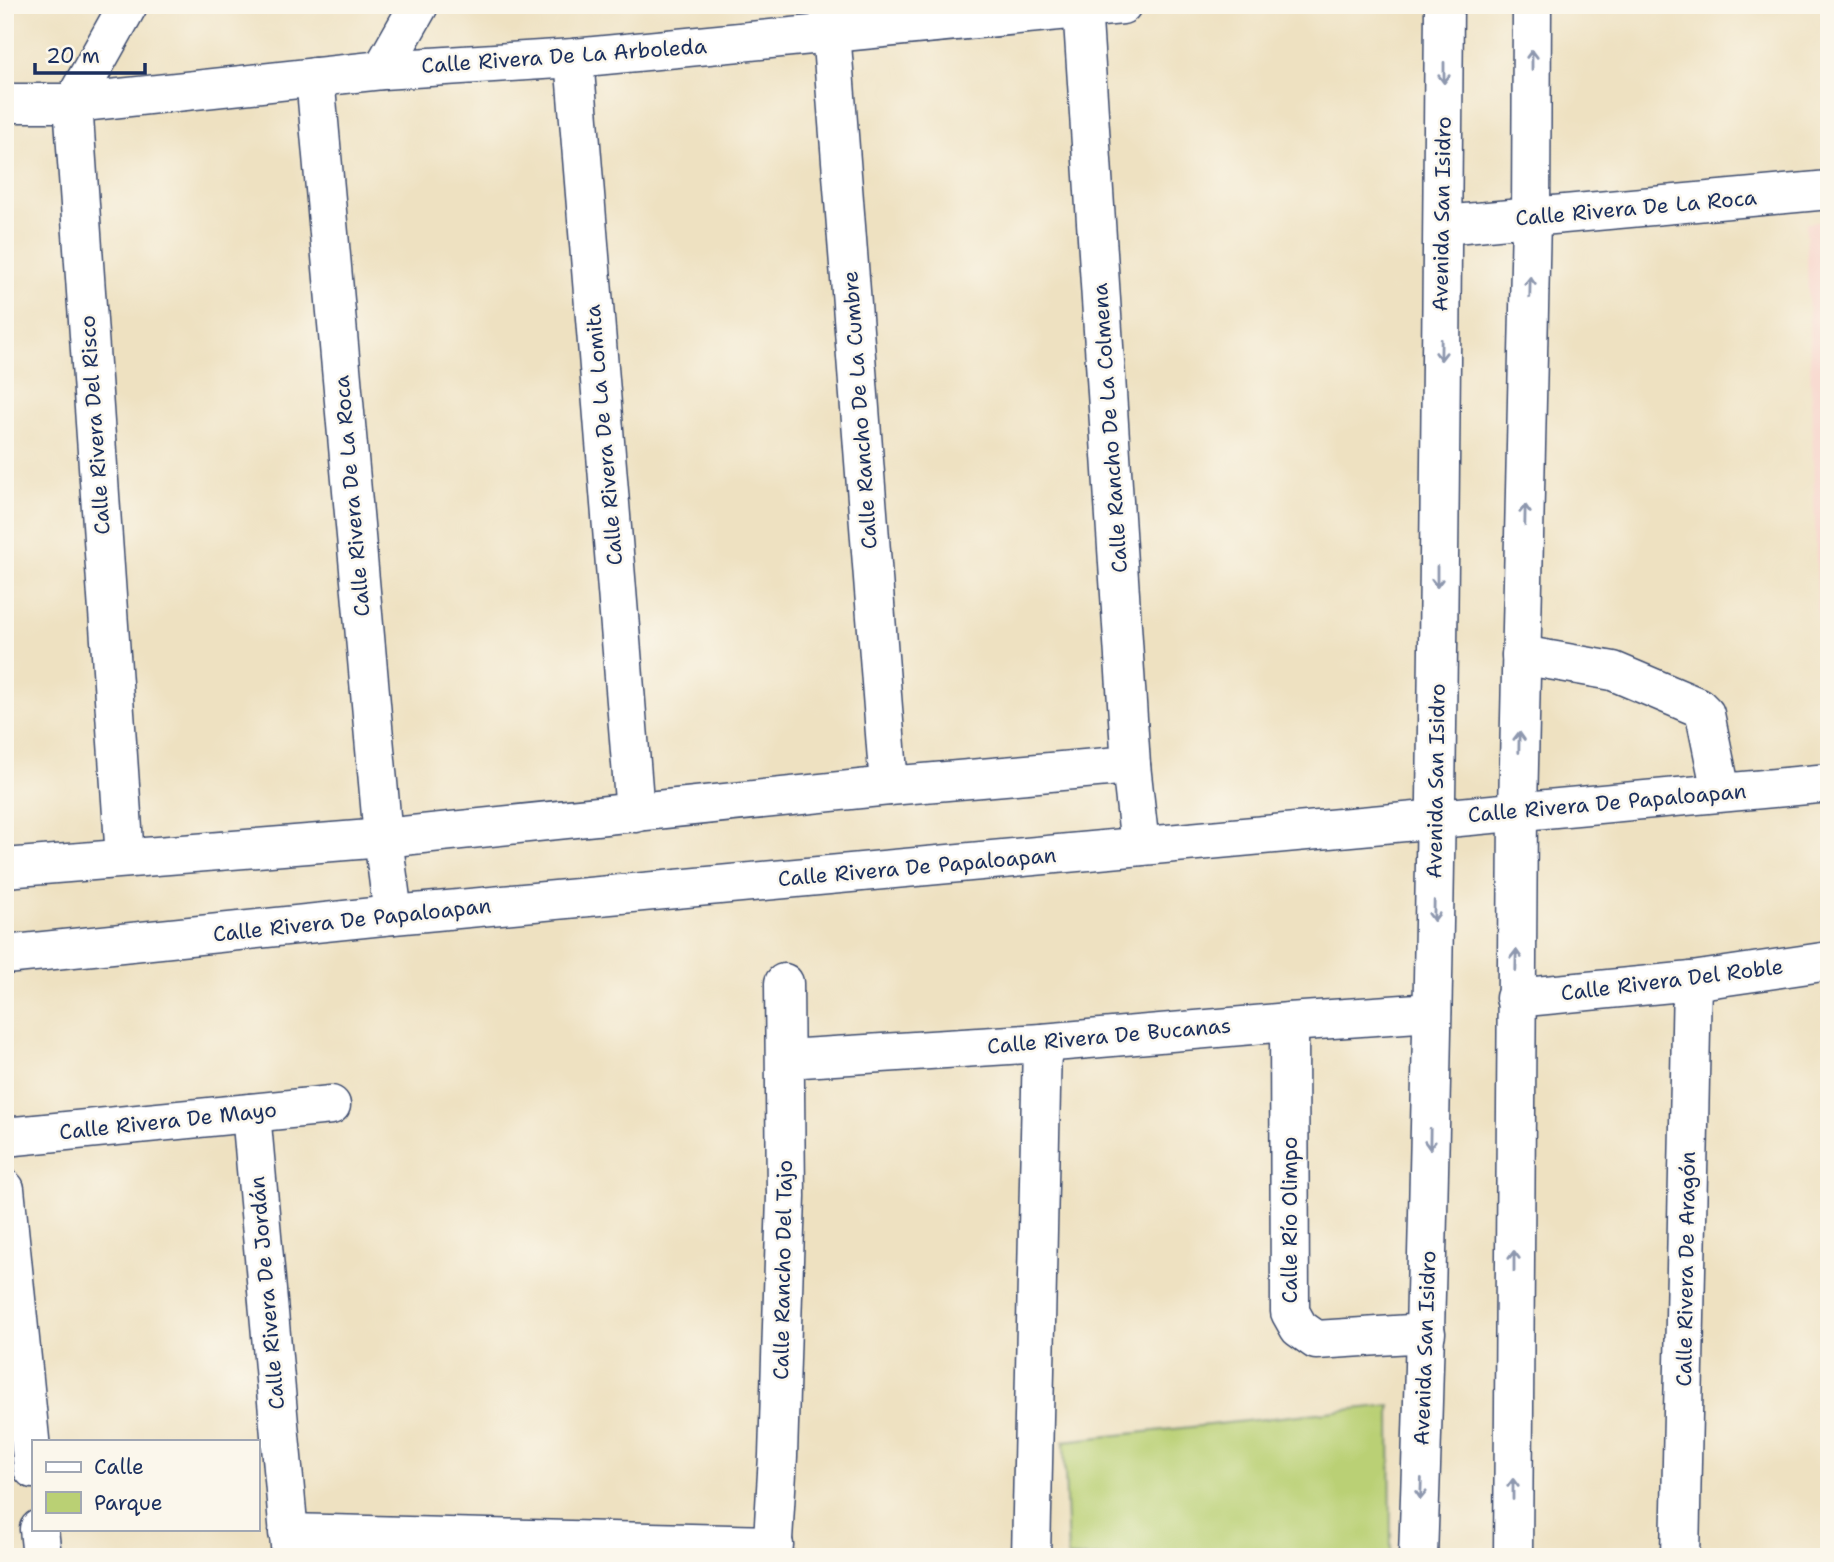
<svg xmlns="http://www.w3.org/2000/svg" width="1834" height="1562" font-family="'Shantell Sans',sans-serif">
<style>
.built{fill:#f7d1c8}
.green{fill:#bad074;stroke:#6a8069;stroke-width:2}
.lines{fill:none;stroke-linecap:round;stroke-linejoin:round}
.minor-casing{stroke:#3b4a6d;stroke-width:41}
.minor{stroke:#fff;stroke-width:38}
.oneway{stroke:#8d97ae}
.labels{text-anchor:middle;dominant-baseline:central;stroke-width:5;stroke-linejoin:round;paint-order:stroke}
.street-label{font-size:21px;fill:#1b2f5e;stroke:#fbf7ec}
</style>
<rect width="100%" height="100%" fill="#fbf7ec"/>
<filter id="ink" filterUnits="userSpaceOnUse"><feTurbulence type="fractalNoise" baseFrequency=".0143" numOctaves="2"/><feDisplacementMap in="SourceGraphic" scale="14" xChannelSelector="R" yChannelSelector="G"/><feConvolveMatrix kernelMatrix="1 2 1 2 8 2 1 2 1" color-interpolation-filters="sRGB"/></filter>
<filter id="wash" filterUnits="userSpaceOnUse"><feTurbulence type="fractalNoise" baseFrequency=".00686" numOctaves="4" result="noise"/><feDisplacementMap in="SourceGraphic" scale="28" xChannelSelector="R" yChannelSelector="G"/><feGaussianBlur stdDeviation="1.57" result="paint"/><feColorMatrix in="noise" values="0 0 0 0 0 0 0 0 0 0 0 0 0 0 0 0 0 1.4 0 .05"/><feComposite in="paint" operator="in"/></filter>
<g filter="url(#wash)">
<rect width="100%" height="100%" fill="#eee1c1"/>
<path class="built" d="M1829,221V723L1821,724L1806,223Z"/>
<g class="green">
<path d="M1390,1405L1391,1557H1068L1064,1441Z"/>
<path d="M345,1551L553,1557H342Z"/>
</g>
</g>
<g filter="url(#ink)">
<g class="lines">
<defs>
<g id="minor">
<path d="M829,5L889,786"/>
<path d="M1082,5L1131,765L1140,846"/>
<path d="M574,58L635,813"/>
<path d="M382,70L419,5"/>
<path d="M315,77L383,838L393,915"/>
<path d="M5,103H73L382,70L574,58L1122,5"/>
<path d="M1443,225L1829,190"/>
<path d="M1521,655L1613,671L1698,707L1705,714L1721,792"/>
<path d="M125,858L73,103L128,5"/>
<path d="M5,868L383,838L889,786L1131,765"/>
<path d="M5,955L393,915L1829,783"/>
<path d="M1515,998L1692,981L1829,961"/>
<path d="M1289,1022L1290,1312L1299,1328L1316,1340L1426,1333"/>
<path d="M786,1059L1042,1043L1289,1022L1432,1012"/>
<path d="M251,1113L291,1557"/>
<path d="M5,1137L331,1105"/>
<path d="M5,1189L33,1469"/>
<path d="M39,1529L42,1557"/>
<path d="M288,1533L774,1545"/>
<path d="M772,1557L778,1456L786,1196L784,983"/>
<path d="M1031,1557L1042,1043"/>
<path d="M1418,1557C1436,1040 1440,522 1444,5"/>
<path d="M1513,1557L1518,810L1531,218L1532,5"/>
<path d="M1680,1557L1692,981"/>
</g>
</defs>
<use href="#minor" class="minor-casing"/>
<use href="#minor" class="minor"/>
</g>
<defs><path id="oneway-shaft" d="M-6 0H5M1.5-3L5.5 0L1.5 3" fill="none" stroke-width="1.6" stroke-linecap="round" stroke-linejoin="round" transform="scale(1.75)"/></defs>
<g class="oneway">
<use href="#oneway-shaft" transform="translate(1532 60) rotate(-90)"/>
<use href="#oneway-shaft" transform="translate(1444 73) rotate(90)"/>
<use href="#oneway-shaft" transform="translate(1530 287) rotate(-89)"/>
<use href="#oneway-shaft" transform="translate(1441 350) rotate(91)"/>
<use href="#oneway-shaft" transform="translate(1525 515) rotate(-89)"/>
<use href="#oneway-shaft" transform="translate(1437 577) rotate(90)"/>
<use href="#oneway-shaft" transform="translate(1519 742) rotate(-89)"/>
<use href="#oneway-shaft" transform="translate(1434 911) rotate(91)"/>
<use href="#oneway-shaft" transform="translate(1516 960) rotate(-89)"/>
<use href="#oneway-shaft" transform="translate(1430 1139) rotate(91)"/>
<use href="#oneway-shaft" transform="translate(1514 1261) rotate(-90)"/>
<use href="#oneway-shaft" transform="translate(1421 1489) rotate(92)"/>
<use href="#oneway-shaft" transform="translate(1513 1489) rotate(-90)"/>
</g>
</g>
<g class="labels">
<g class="street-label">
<text transform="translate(564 56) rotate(-4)">Calle Rivera De La Arboleda</text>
<text transform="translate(1636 208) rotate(-5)">Calle Rivera De La Roca</text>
<text transform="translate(1442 214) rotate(-89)">Avenida San Isidro</text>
<text transform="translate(860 410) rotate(-94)">Calle Rancho De La Cumbre</text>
<text transform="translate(95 425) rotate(-94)">Calle Rivera Del Risco</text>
<text transform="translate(1110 428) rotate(-94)">Calle Rancho De La Colmena</text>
<text transform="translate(604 435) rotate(-95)">Calle Rivera De La Lomita</text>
<text transform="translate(352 496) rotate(-95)">Calle Rivera De La Roca</text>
<text transform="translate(1436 781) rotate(-89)">Avenida San Isidro</text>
<text transform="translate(1607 803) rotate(-5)">Calle Rivera De Papaloapan</text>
<text transform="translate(917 867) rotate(-5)">Calle Rivera De Papaloapan</text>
<text transform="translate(352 920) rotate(-6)">Calle Rivera De Papaloapan</text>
<text transform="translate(1672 980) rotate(-7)">Calle Rivera Del Roble</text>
<text transform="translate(1109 1036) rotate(-5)">Calle Rivera De Bucanas</text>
<text transform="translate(168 1121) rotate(-6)">Calle Rivera De Mayo</text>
<text transform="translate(1290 1220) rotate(-90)">Calle Río Olimpo</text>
<text transform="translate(1686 1269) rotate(-89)">Calle Rivera De Aragón</text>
<text transform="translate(783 1270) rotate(-89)">Calle Rancho Del Tajo</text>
<text transform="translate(267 1293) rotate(-95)">Calle Rivera De Jordán</text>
<text transform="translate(1425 1348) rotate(-88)">Avenida San Isidro</text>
</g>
</g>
<rect width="1834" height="1562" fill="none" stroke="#fbf7ec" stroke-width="28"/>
<rect x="32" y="1440" width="228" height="91" fill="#fbf7ec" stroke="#a1a7b3" stroke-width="2"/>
<rect x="46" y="1462" width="35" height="10" fill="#ffffff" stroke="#a1a7b3" stroke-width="2"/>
<text x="94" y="1474" font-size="21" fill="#1b2f5e">Calle</text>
<rect x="46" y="1492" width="35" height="21" fill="#bad074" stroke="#a1a7b3" stroke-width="2"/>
<text x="94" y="1510" font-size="21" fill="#1b2f5e">Parque</text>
<path d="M35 63v10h110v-10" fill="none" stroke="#1b2f5e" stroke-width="3.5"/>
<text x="46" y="63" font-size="21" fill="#1b2f5e" stroke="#fbf7ec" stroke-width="5" paint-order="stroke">20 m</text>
</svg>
